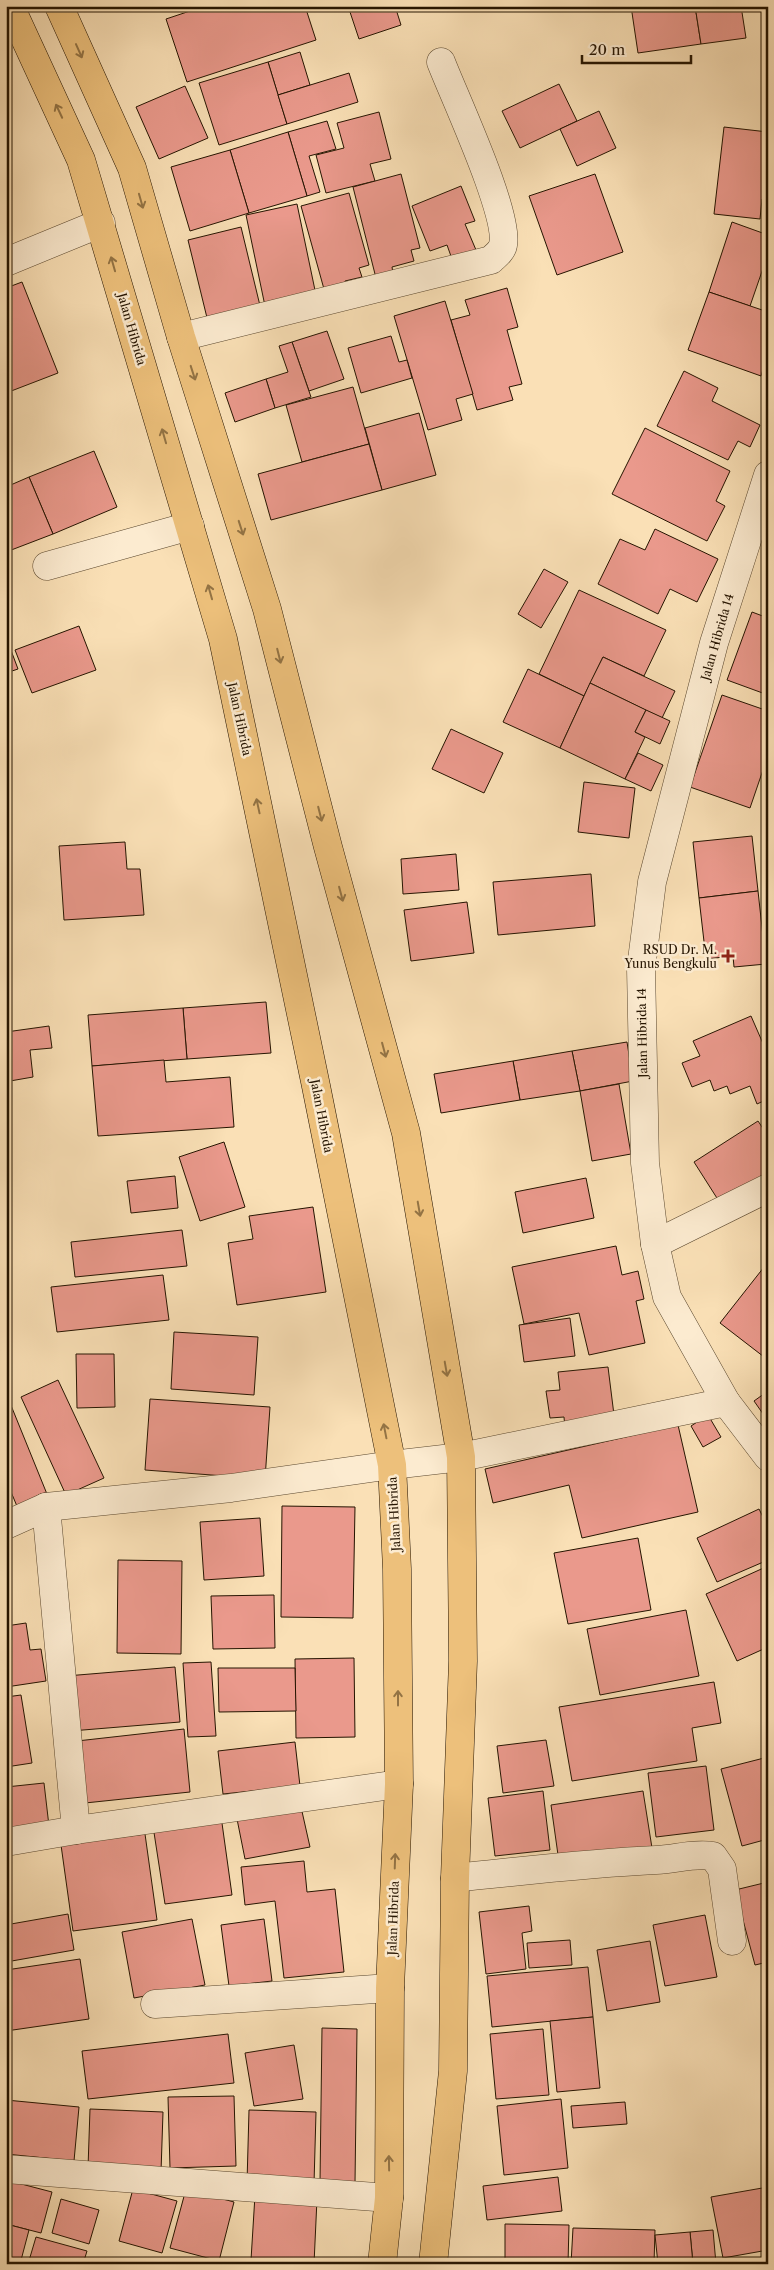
<svg xmlns="http://www.w3.org/2000/svg" width="774" height="2270" font-family="'Libre Caslon Text',serif">
<style>
.building{fill:#ea998c;stroke:#251400}
.lines{fill:none;stroke-linecap:round;stroke-linejoin:round}
.minor-casing{stroke:#5a472e;stroke-width:29}
.major-casing{stroke:#251400;stroke-width:29}
.minor{stroke:#fcebd0;stroke-width:28}
.major{stroke:#edc07b;stroke-width:28}
.oneway{stroke:#937344}
.poi-dot{fill:#8f2418;stroke:#fcebd0;stroke-width:2}
.labels{text-anchor:middle;dominant-baseline:central;stroke-width:5;stroke-linejoin:round;paint-order:stroke}
.street-label{font-size:12px;fill:#251400;stroke:#fcebd0}
.poi-label{font-size:12px;fill:#251400;stroke:#fcebd0;text-anchor:end}
</style>
<rect width="100%" height="100%" fill="#fae0b6"/>
<filter id="stains"><feTurbulence type="fractalNoise" baseFrequency=".004" numOctaves="4"/><feColorMatrix values="0 0 0 0 .2 0 0 0 0 .09 0 0 0 0 .02 0 0 0 .5 -.17"/></filter>
<radialGradient id="worn" r=".72"><stop offset=".6" stop-color="#630" stop-opacity="0"/><stop offset="1" stop-color="#630" stop-opacity=".3"/></radialGradient>
<g class="building">
<path d="M205,6H305L316,40L187,82L166,19Z"/>
<path d="M348,6H395L401,25L359,39Z"/>
<path d="M631,6H695L701,44L638,53Z"/>
<path d="M695,6H741L746,38L701,44Z"/>
<path d="M300,52L310,85L278,95L268,62Z"/>
<path d="M268,62L287,124L219,145L199,83Z"/>
<path d="M349,73L358,102L287,124L278,95Z"/>
<path d="M559,84L577,121L520,148L502,111Z"/>
<path d="M185,86L208,138L159,159L136,107Z"/>
<path d="M599,111L616,148L577,166L560,129Z"/>
<path d="M379,112L391,159L370,164L375,181L326,193L316,155L344,148L337,123Z"/>
<path d="M327,121L336,149L309,156L320,192L307,196L288,132Z"/>
<path d="M724,127L768,132V199H762L760,219L714,214Z"/>
<path d="M288,132L307,196L249,213L230,150Z"/>
<path d="M230,150L249,213L190,231L171,167Z"/>
<path d="M401,174L420,248L411,250L414,261L392,267L394,279L377,282L353,187Z"/>
<path d="M595,174L623,252L557,275L529,196Z"/>
<path d="M461,186L475,221L465,224L476,250L452,259L447,245L430,251L412,206Z"/>
<path d="M349,193L369,265L359,268L362,277L345,281L349,294L327,300L301,206Z"/>
<path d="M297,204L316,295L265,306L246,215Z"/>
<path d="M732,222L768,235V254L750,306L709,292Z"/>
<path d="M241,227L262,314L209,326L188,240Z"/>
<path d="M22,282L58,373L6,393V288Z"/>
<path d="M507,288L518,327L507,330L522,384L509,387L513,400L477,410L451,320L470,315L465,300Z"/>
<path d="M709,292L768,312V363L765,362L761,376L688,350Z"/>
<path d="M445,301L473,394L456,399L462,420L428,430L394,316Z"/>
<path d="M327,331L344,379L309,391L292,342Z"/>
<path d="M391,336L399,362L407,360L412,378L361,393L348,348Z"/>
<path d="M292,342L311,397L275,408L266,379L288,372L279,346Z"/>
<path d="M684,371L718,388L712,401L760,425L750,447L738,441L728,460L657,426Z"/>
<path d="M266,379L275,408L235,422L225,393Z"/>
<path d="M353,387L369,444L302,462L286,405Z"/>
<path d="M419,413L436,475L382,490L365,428Z"/>
<path d="M645,428L730,471L716,501L725,506L707,541L612,494Z"/>
<path d="M369,444L382,490L271,520L258,474Z"/>
<path d="M94,451L117,507L53,534L29,477Z"/>
<path d="M29,477L53,534L6,552V487Z"/>
<path d="M655,529L718,559L697,602L670,589L658,614L598,584L620,539L645,550Z"/>
<path d="M544,569L568,582L541,628L518,614Z"/>
<path d="M579,590L666,630L644,676L603,657L584,696L539,674Z"/>
<path d="M752,612L768,618V695L727,680Z"/>
<path d="M79,626L96,670L32,693L15,650Z"/>
<path d="M6,637L18,669L6,673Z"/>
<path d="M603,657L675,691L662,718L590,683Z"/>
<path d="M528,669L584,696L560,748L503,722Z"/>
<path d="M590,683L646,710L635,732L645,737L625,779L560,748Z"/>
<path d="M722,695L768,711V768L764,767L750,808L690,787Z"/>
<path d="M646,710L670,721L660,744L635,732Z"/>
<path d="M451,729L503,753L484,793L432,769Z"/>
<path d="M638,753L663,765L651,791L625,779Z"/>
<path d="M584,782L635,788L629,838L578,832Z"/>
<path d="M752,836L758,891L699,898L693,842Z"/>
<path d="M125,842L127,869H140L144,915L64,920L59,846Z"/>
<path d="M456,854L459,890L403,894L401,859Z"/>
<path d="M591,874L595,926L498,935L493,882Z"/>
<path d="M758,891L766,964L734,967L733,956L706,959L699,898Z"/>
<path d="M467,902L474,953L411,961L404,910Z"/>
<path d="M266,1002L271,1053L187,1059L183,1008Z"/>
<path d="M183,1008L187,1059L92,1066L88,1015Z"/>
<path d="M751,1016L768,1055V1099L757,1104L750,1086L730,1094L727,1086L714,1091L710,1080L692,1087L682,1063L700,1056L693,1041Z"/>
<path d="M49,1026L52,1048L30,1050L33,1077L10,1081L6,1032Z"/>
<path d="M627,1042L633,1081L580,1091L572,1051Z"/>
<path d="M572,1051L580,1091L520,1100L513,1061Z"/>
<path d="M164,1060L166,1082L230,1077L234,1127L98,1136L92,1066Z"/>
<path d="M513,1061L520,1100L441,1113L434,1074Z"/>
<path d="M619,1084L631,1154L592,1161L580,1091Z"/>
<path d="M758,1121L768,1136V1176L722,1206L694,1162Z"/>
<path d="M224,1142L245,1207L200,1221L179,1157Z"/>
<path d="M175,1176L178,1208L131,1213L127,1181Z"/>
<path d="M586,1178L594,1218L523,1233L515,1192Z"/>
<path d="M313,1207L326,1292L237,1305L228,1243L253,1239L249,1216Z"/>
<path d="M182,1230L187,1266L75,1277L71,1242Z"/>
<path d="M616,1246L622,1275L638,1271L644,1299L636,1301L645,1343L589,1355L579,1313L524,1324L512,1267Z"/>
<path d="M768,1262V1360L720,1323Z"/>
<path d="M163,1275L169,1320L57,1332L51,1287Z"/>
<path d="M570,1318L575,1356L524,1362L519,1325Z"/>
<path d="M174,1332L258,1337L254,1395L171,1389Z"/>
<path d="M76,1354H114L115,1407L77,1408Z"/>
<path d="M608,1367L615,1423L565,1429L564,1417L550,1418L546,1391L560,1390L558,1372Z"/>
<path d="M58,1380L104,1478L66,1495L21,1397Z"/>
<path d="M768,1391V1421L754,1401Z"/>
<path d="M8,1398L49,1499L19,1511L6,1480V1399Z"/>
<path d="M150,1399L270,1407L265,1479L145,1470Z"/>
<path d="M708,1415L721,1437L703,1447L691,1426Z"/>
<path d="M678,1425L698,1512L582,1538L569,1485L493,1503L485,1469Z"/>
<path d="M282,1506L355,1507L353,1618L281,1617Z"/>
<path d="M759,1509L768,1527V1560L717,1582L697,1538Z"/>
<path d="M260,1518L264,1576L204,1580L200,1522Z"/>
<path d="M638,1538L651,1610L568,1624L554,1553Z"/>
<path d="M118,1560L182,1561L181,1654L117,1653Z"/>
<path d="M768,1566V1647L737,1661L706,1594Z"/>
<path d="M274,1595L275,1648L213,1649L211,1596Z"/>
<path d="M686,1610L699,1676L600,1695L587,1629Z"/>
<path d="M26,1623L30,1650L41,1649L46,1681L6,1687V1626Z"/>
<path d="M354,1658L355,1737L296,1738L295,1659Z"/>
<path d="M211,1662L216,1736L188,1737L183,1663Z"/>
<path d="M175,1667L180,1722L71,1731L66,1676Z"/>
<path d="M218,1668H295L296,1711L219,1712Z"/>
<path d="M714,1682L721,1723L692,1728L697,1761L572,1781L559,1707Z"/>
<path d="M21,1695L32,1763L6,1767V1697Z"/>
<path d="M184,1729L190,1792L85,1803L77,1741Z"/>
<path d="M546,1740L554,1786L503,1793L497,1746Z"/>
<path d="M295,1742L300,1786L223,1794L218,1751Z"/>
<path d="M768,1757V1839L742,1846L721,1769Z"/>
<path d="M706,1766L714,1830L656,1837L648,1773Z"/>
<path d="M44,1783L49,1826L6,1831V1787Z"/>
<path d="M543,1791L550,1850L495,1856L488,1798Z"/>
<path d="M643,1791L652,1848L559,1862L551,1805Z"/>
<path d="M301,1807L310,1847L245,1859L237,1819Z"/>
<path d="M221,1816L232,1895L165,1904L153,1826Z"/>
<path d="M145,1834L157,1920L73,1931L61,1845Z"/>
<path d="M304,1861L307,1892L335,1889L344,1972L284,1978L275,1901L245,1905L241,1867Z"/>
<path d="M768,1882V1962L755,1965L735,1890Z"/>
<path d="M6,1899L11,1924L68,1914L74,1950L6,1962Z"/>
<path d="M529,1906L532,1931L522,1933L526,1969L486,1974L479,1912Z"/>
<path d="M705,1915L717,1977L665,1986L653,1925Z"/>
<path d="M192,1919L205,1985L134,1998L122,1932Z"/>
<path d="M264,1919L272,1981L229,1986L221,1925Z"/>
<path d="M570,1940L572,1965L529,1968L527,1943Z"/>
<path d="M650,1941L660,2002L607,2011L597,1950Z"/>
<path d="M80,1959L89,2019L6,2031V1970Z"/>
<path d="M588,1967L593,2017L492,2027L487,1976Z"/>
<path d="M593,2017L600,2088L557,2092L550,2021Z"/>
<path d="M322,2028L357,2029L355,2183H320Z"/>
<path d="M543,2029L549,2095L496,2099L490,2034Z"/>
<path d="M228,2034L234,2083L88,2099L82,2051Z"/>
<path d="M294,2045L303,2099L254,2106L245,2053Z"/>
<path d="M234,2096L236,2166L170,2168L168,2097Z"/>
<path d="M561,2099L568,2168L504,2175L497,2106Z"/>
<path d="M6,2100L79,2107L74,2161L6,2154Z"/>
<path d="M625,2102L627,2124L573,2128L571,2106Z"/>
<path d="M90,2109L163,2112L161,2172L88,2168Z"/>
<path d="M249,2110L316,2112L314,2184L247,2183Z"/>
<path d="M558,2177L562,2211L487,2220L483,2186Z"/>
<path d="M6,2180L52,2192L41,2233L6,2224Z"/>
<path d="M768,2187V2250L723,2258L711,2197Z"/>
<path d="M133,2189L177,2201L162,2253L119,2241Z"/>
<path d="M186,2189L234,2202L219,2261L170,2248Z"/>
<path d="M255,2195L317,2199L314,2264L251,2260Z"/>
<path d="M61,2199L99,2210L89,2244L52,2233Z"/>
<path d="M6,2224L29,2230L20,2264H6Z"/>
<path d="M505,2224L569,2225L568,2264H505Z"/>
<path d="M573,2228L655,2230L654,2264H571Z"/>
<path d="M713,2230L716,2264H693L690,2232Z"/>
<path d="M690,2232L693,2264H658L655,2235Z"/>
<path d="M36,2237L87,2251L83,2264H28Z"/>
<path d="M768,2258V2264H740Z"/>
</g>
<g class="lines">
<defs>
<g id="minor">
<path d="M6,262L101,223"/>
<path d="M181,337L491,260C495,256 502,251 503,245C510,215 454,96 441,62"/>
<path d="M768,475L714,643L652,882L641,968L645,1163L655,1244L667,1297L726,1402L768,1457"/>
<path d="M47,566L190,526"/>
<path d="M655,1244L768,1188"/>
<path d="M46,1507L76,1830"/>
<path d="M6,1525L46,1507L231,1488L392,1465L461,1457L726,1402"/>
<path d="M6,1842L76,1830L399,1784"/>
<path d="M455,1878C522,1871 589,1863 656,1860C676,1859 694,1853 713,1856L722,1869L732,1941"/>
<path d="M155,2004L390,1988"/>
<path d="M6,2169L389,2198"/>
</g>
<g id="major">
<path d="M10,6L81,160L223,639L316,1086L392,1465L397,1569L399,1784L390,1988L389,2198L382,2264"/>
<path d="M59,6L132,168L181,337L267,609L328,847L406,1133L461,1457L463,1661L455,1878L453,2071L433,2264"/>
</g>
</defs>
<use href="#minor" class="minor-casing"/>
<use href="#major" class="major-casing"/>
<use href="#minor" class="minor"/>
<use href="#major" class="major"/>
</g>
<defs><path id="oneway-shaft" d="M-6 0H5M1.5-3L5.5 0L1.5 3" fill="none" stroke-width="1.6" stroke-linecap="round" stroke-linejoin="round" transform="scale(1.25)"/></defs>
<g class="oneway">
<use href="#oneway-shaft" transform="translate(79 51) rotate(66)"/>
<use href="#oneway-shaft" transform="translate(59 111) rotate(-115)"/>
<use href="#oneway-shaft" transform="translate(141 201) rotate(74)"/>
<use href="#oneway-shaft" transform="translate(113 264) rotate(-106)"/>
<use href="#oneway-shaft" transform="translate(193 373) rotate(72)"/>
<use href="#oneway-shaft" transform="translate(164 436) rotate(-106)"/>
<use href="#oneway-shaft" transform="translate(241 528) rotate(72)"/>
<use href="#oneway-shaft" transform="translate(210 592) rotate(-106)"/>
<use href="#oneway-shaft" transform="translate(279 656) rotate(76)"/>
<use href="#oneway-shaft" transform="translate(258 806) rotate(-102)"/>
<use href="#oneway-shaft" transform="translate(320 814) rotate(76)"/>
<use href="#oneway-shaft" transform="translate(341 894) rotate(75)"/>
<use href="#oneway-shaft" transform="translate(384 1050) rotate(75)"/>
<use href="#oneway-shaft" transform="translate(419 1209) rotate(80)"/>
<use href="#oneway-shaft" transform="translate(446 1369) rotate(80)"/>
<use href="#oneway-shaft" transform="translate(385 1431) rotate(-101)"/>
<use href="#oneway-shaft" transform="translate(398 1698) rotate(-90)"/>
<use href="#oneway-shaft" transform="translate(395 1861) rotate(-88)"/>
<use href="#oneway-shaft" transform="translate(389 2163) rotate(-91)"/>
</g>
<path class="poi-dot" d="M725.5 948.5h5v5h5v5h-5v5h-5v-5h-5v-5h5z"/>
<g class="labels">
<g class="street-label">
<text transform="translate(132 329) rotate(74)">Jalan Hibrida</text>
<text transform="translate(717 637) rotate(-74)">Jalan Hibrida 14</text>
<text transform="translate(240 719) rotate(78)">Jalan Hibrida</text>
<text transform="translate(642 1033) rotate(-91)">Jalan Hibrida 14</text>
<text transform="translate(322 1116) rotate(79)">Jalan Hibrida</text>
<text transform="translate(394 1514) rotate(-93)">Jalan Hibrida</text>
<text transform="translate(393 1918) rotate(-88)">Jalan Hibrida</text>
</g>
<g class="poi-label">
<text x="717" y="949">RSUD Dr. M.<tspan x="717" dy="14">Yunus Bengkulu</tspan></text>
</g>
</g>
<rect width="774" height="2270" fill="none" stroke="#fae0b6" stroke-width="25"/>
<rect x="8" y="8" width="759" height="2255" fill="none" stroke="#251400" stroke-width="2.5"/>
<rect x="12" y="12" width="749" height="2245" fill="none" stroke="#251400"/>
<path d="M582 55v8h109v-8" fill="none" stroke="#251400" stroke-width="2.5"/>
<text x="589" y="55" font-size="15" fill="#251400" stroke="#fcebd0" stroke-width="4" paint-order="stroke">20 m</text>
<rect width="100%" height="100%" filter="url(#stains)"/>
<rect width="100%" height="100%" fill="url(#worn)"/>
</svg>
